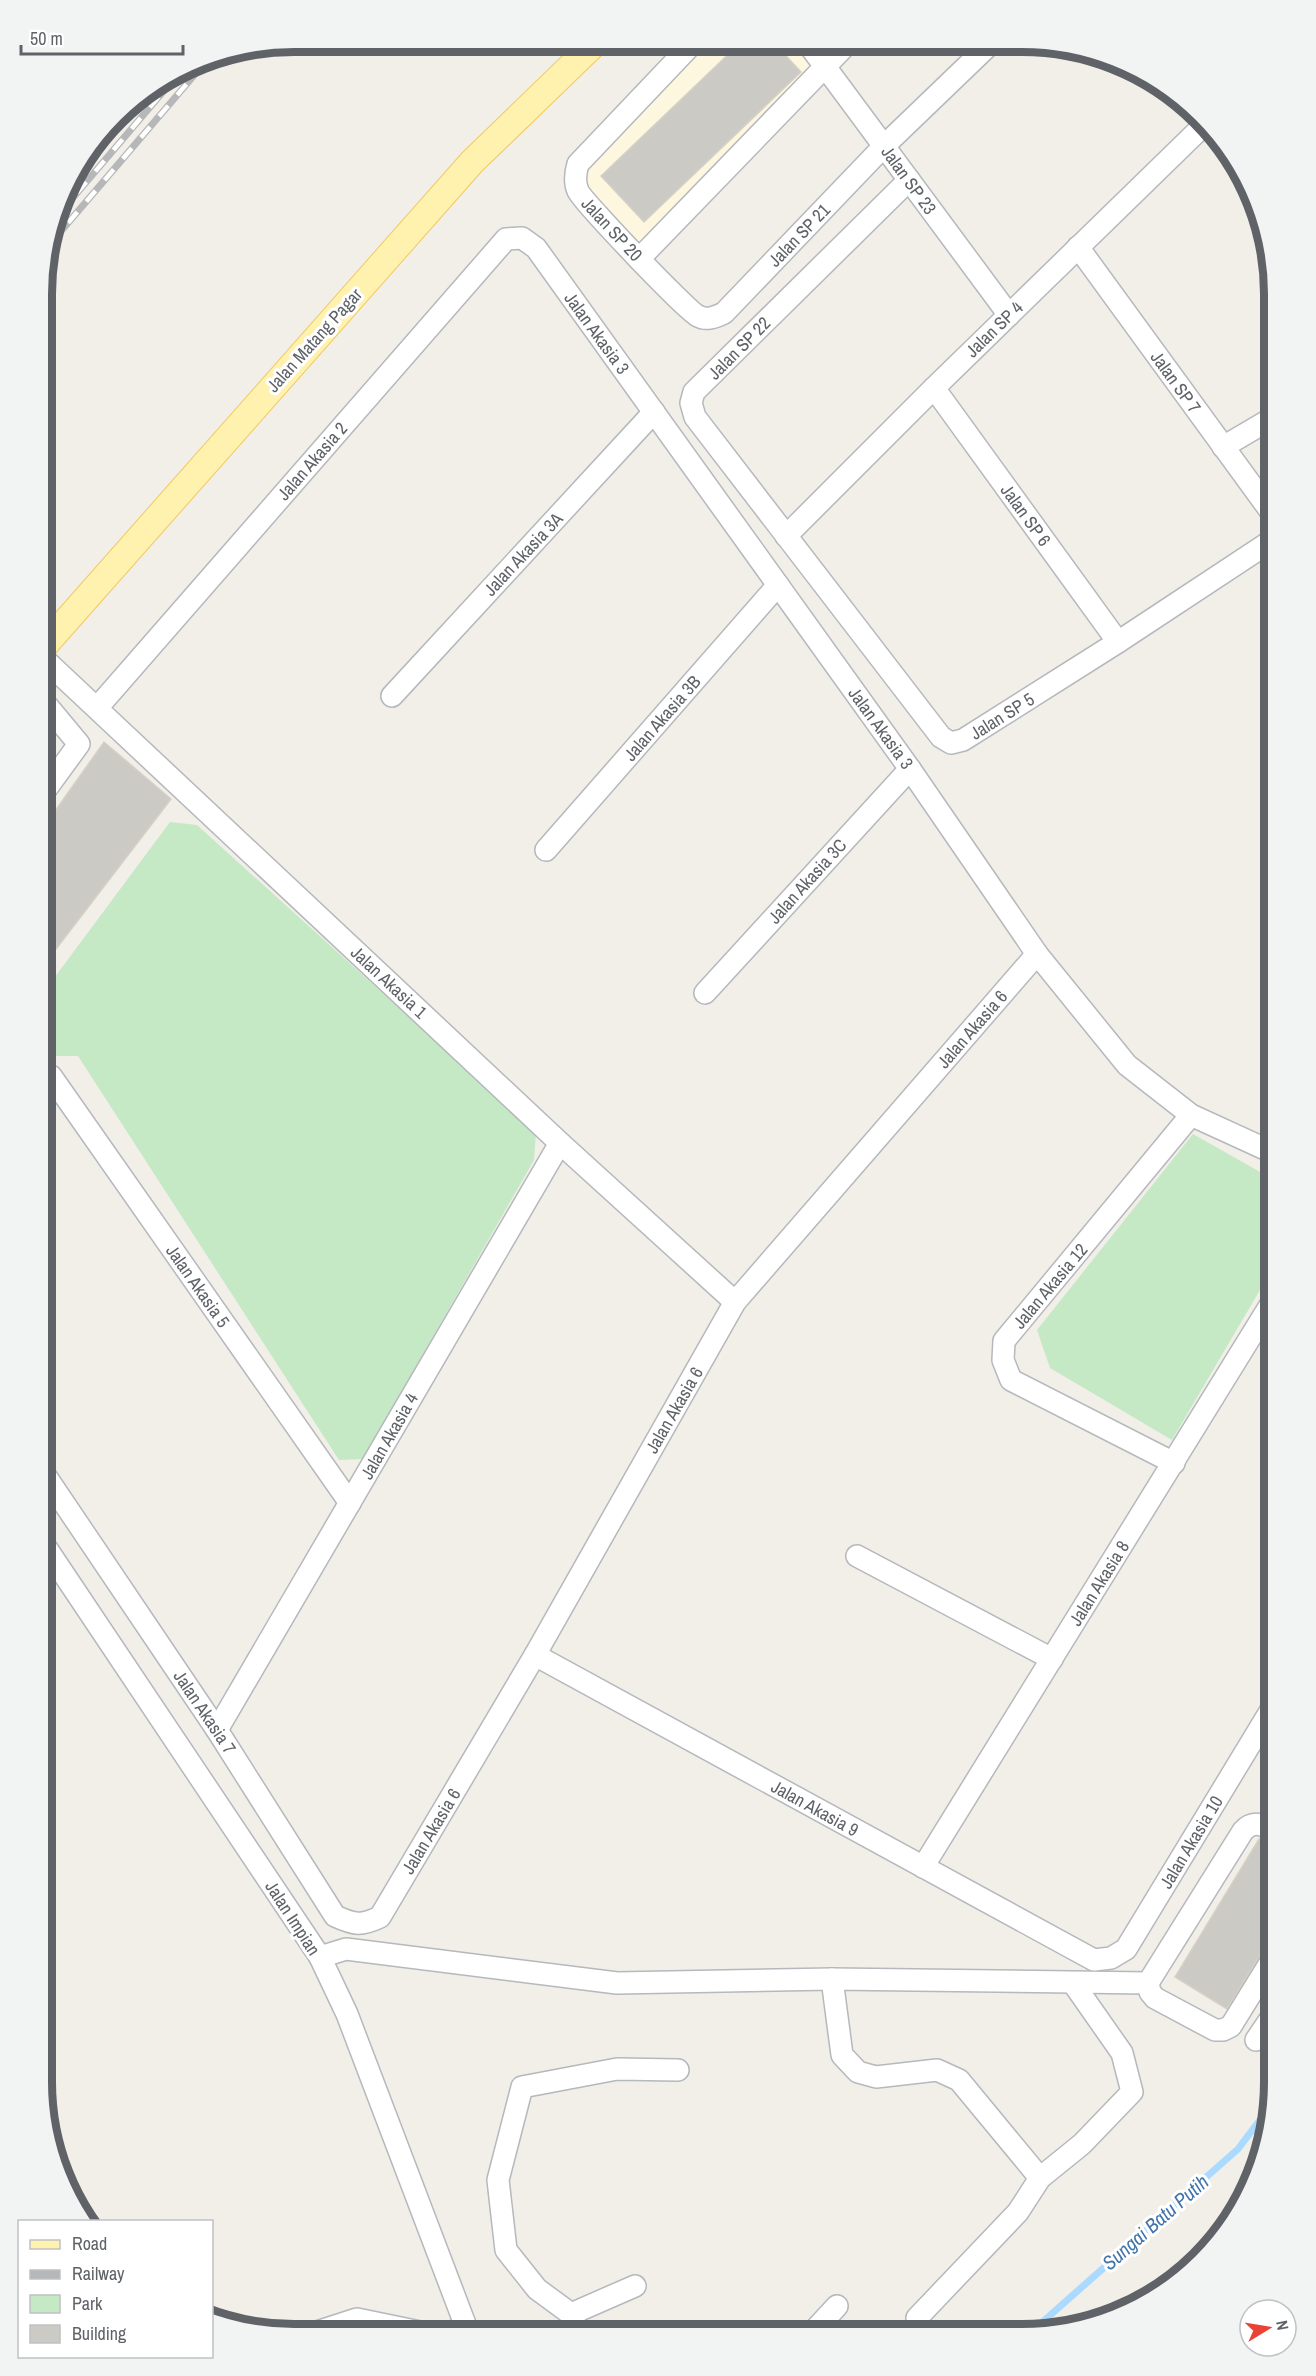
<svg xmlns="http://www.w3.org/2000/svg" width="1316" height="2376" font-family="'Archivo Narrow',sans-serif">
<style>
.commercial{fill:#fef7e0}
.green{fill:#c5e8c5}
.lines{fill:none;stroke-linecap:round;stroke-linejoin:round}
.stream{stroke:#aadaff;stroke-width:7}
.building{fill:#cccac5;stroke:#d6d1c6;stroke-width:1.5}
.minor-casing{stroke:#b5b8bc;stroke-width:24}
.major-casing{stroke:#f2c960;stroke-width:28}
.minor{stroke:#fff;stroke-width:21}
.major{stroke:#fff2af;stroke-width:26}
.rail-casing{stroke:#b6b7b8;stroke-width:7}
.rail{stroke:#fff;stroke-width:4.5;stroke-dasharray:14;stroke-linecap:butt}
.labels{text-anchor:middle;dominant-baseline:central;stroke-width:6;stroke-linejoin:round;paint-order:stroke}
.street-label{font-size:18px;fill:#5f6368;stroke:#fff}
.water-label{font-size:20px;font-style:italic;fill:#4174aa;stroke:#fff}
.rim{fill:none;stroke:#5f6368;stroke-width:8}
</style>
<rect width="100%" height="100%" fill="#f1efe8"/>
<path class="commercial" d="M706,45H840L641,250L588,190L584,176L590,166Z"/>
<g class="green">
<path d="M170,822L197,825L536,1132L534,1160L363,1459L339,1460L78,1056H43V993Z"/>
<path d="M1193,1134L1274,1180V1266L1172,1440L1050,1368L1037,1330Z"/>
</g>
<g class="lines">
<path class="stream" d="M1030,2333L1238,2149L1272,2104"/>
</g>
<g class="building">
<path d="M738,45H776L801,72L644,222L601,176Z"/>
<path d="M104,742L171,799L43,966V828Z"/>
<path d="M1259,1839L1274,1848L1273,1934L1227,2009L1175,1977Z"/>
</g>
<g class="lines">
<defs>
<g id="minor">
<path d="M692,44L578,164C575,174 574,182 578,191C583,202 688,312 698,316C707,321 715,317 724,313L884,146L988,46"/>
<path d="M809,45L1009,315"/>
<path d="M909,180L694,392L691,403L695,417L941,737L951,743L963,740L1118,642L1274,539"/>
<path d="M1078,247L1274,516"/>
<path d="M639,259L846,45"/>
<path d="M934,388L1118,642"/>
<path d="M1223,447L1274,417"/>
<path d="M786,536L934,388L1205,124"/>
<path d="M44,659L560,1143L735,1302"/>
<path d="M392,696L654,412"/>
<path d="M97,708L506,239L522,238L536,248L910,769L1037,954L1127,1065L1191,1115L1274,1153"/>
<path d="M44,792L79,744L44,702"/>
<path d="M546,850L778,585"/>
<path d="M705,993L910,769"/>
<path d="M43,1073L51,1076L350,1503"/>
<path d="M1174,1463L1011,1380L1003,1360L1004,1341L1191,1115"/>
<path d="M43,1472L217,1730L335,1916C355,1925 361,1926 380,1917L535,1655L735,1302L1037,954"/>
<path d="M43,1543L320,1957L347,2014L468,2332"/>
<path d="M857,1556L1052,1659"/>
<path d="M535,1655L1094,1960L1111,1958L1126,1949L1274,1705"/>
<path d="M217,1730L560,1143"/>
<path d="M923,1867L1274,1299"/>
<path d="M320,1957L346,1949L617,1983L832,1979L1148,1983L1243,1831C1253,1820 1263,1824 1274,1832"/>
<path d="M832,1979L842,2055L858,2072L876,2077L937,2070L959,2080L1040,2178"/>
<path d="M1148,1983L1150,1992L1155,1998L1215,2030H1223L1231,2026L1273,1958"/>
<path d="M1256,2040L1273,2015"/>
<path d="M571,2314L635,2286"/>
<path d="M917,2318L1018,2212L1040,2178L1082,2144L1132,2092L1122,2053L1073,1983"/>
<path d="M317,2332L357,2319L420,2332"/>
<path d="M449,2332L467,2329"/>
<path d="M579,2333L571,2314L537,2289L506,2250L498,2180L522,2087L617,2069L678,2070"/>
<path d="M812,2333L837,2306"/>
</g>
<path id="major" d="M44,646L472,162L594,44"/>
</defs>
<use href="#minor" class="minor-casing"/>
<use href="#major" class="major-casing"/>
<use href="#minor" class="minor"/>
<use href="#major" class="major"/>
<defs>
<g id="rail">
<path d="M59,214L179,73"/>
<path d="M50,244L208,59"/>
</g>
</defs>
<use href="#rail" class="rail-casing"/>
<use href="#rail" class="rail"/>
</g>
<g class="labels">
<g class="street-label">
<text transform="translate(909 180) rotate(54)">Jalan SP 23</text>
<text transform="translate(612 229) rotate(47)">Jalan SP 20</text>
<text transform="translate(799 235) rotate(-46)">Jalan SP 21</text>
<text transform="translate(994 329) rotate(-44)">Jalan SP 4</text>
<text transform="translate(597 333) rotate(54)">Jalan Akasia 3</text>
<text transform="translate(314 340) rotate(-48)">Jalan Matang Pagar</text>
<text transform="translate(739 348) rotate(-45)">Jalan SP 22</text>
<text transform="translate(1176 382) rotate(54)">Jalan SP 7</text>
<text transform="translate(312 461) rotate(-49)">Jalan Akasia 2</text>
<text transform="translate(1026 515) rotate(54)">Jalan SP 6</text>
<text transform="translate(523 554) rotate(-47)">Jalan Akasia 3A</text>
<text transform="translate(1002 716) rotate(-32)">Jalan SP 5</text>
<text transform="translate(662 718) rotate(-49)">Jalan Akasia 3B</text>
<text transform="translate(881 728) rotate(54)">Jalan Akasia 3</text>
<text transform="translate(807 881) rotate(-48)">Jalan Akasia 3C</text>
<text transform="translate(389 982) rotate(43)">Jalan Akasia 1</text>
<text transform="translate(972 1029) rotate(-49)">Jalan Akasia 6</text>
<text transform="translate(198 1286) rotate(55)">Jalan Akasia 5</text>
<text transform="translate(1050 1286) rotate(-50)">Jalan Akasia 12</text>
<text transform="translate(674 1410) rotate(-60)">Jalan Akasia 6</text>
<text transform="translate(389 1436) rotate(-60)">Jalan Akasia 4</text>
<text transform="translate(1099 1583) rotate(-58)">Jalan Akasia 8</text>
<text transform="translate(205 1712) rotate(56)">Jalan Akasia 7</text>
<text transform="translate(815 1808) rotate(29)">Jalan Akasia 9</text>
<text transform="translate(431 1831) rotate(-59)">Jalan Akasia 6</text>
<text transform="translate(1191 1842) rotate(-59)">Jalan Akasia 10</text>
<text transform="translate(293 1918) rotate(57)">Jalan Impian</text>
</g>
<g class="water-label">
<text transform="translate(1155 2222) rotate(-41)">Sungai Batu Putih</text>
</g>
</g>
<path d="M0 0H1316V2376H0ZM294 52H1022A242 242 0 0 1 1264 294V2082A242 242 0 0 1 1022 2324H294A242 242 0 0 1 52 2082V294A242 242 0 0 1 294 52Z" fill="#f2f3f3" fill-rule="evenodd"/>
<path class="rim" d="M294 52H1022A242 242 0 0 1 1264 294V2082A242 242 0 0 1 1022 2324H294A242 242 0 0 1 52 2082V294A242 242 0 0 1 294 52Z"/>
<rect x="18" y="2220" width="195" height="138" fill="#ffffff" stroke="#bfc1c3" stroke-width="1.5"/>
<rect x="30" y="2240" width="30" height="9" fill="#fff2af" stroke="#bfc1c3" stroke-width="1.5"/>
<text x="72" y="2250" font-size="18" fill="#5f6368">Road</text>
<rect x="30" y="2270" width="30" height="9" fill="#b6b7b8" stroke="#bfc1c3" stroke-width="1.5"/>
<text x="72" y="2280" font-size="18" fill="#5f6368">Railway</text>
<rect x="30" y="2295" width="30" height="18" fill="#c5e8c5" stroke="#bfc1c3" stroke-width="1.5"/>
<text x="72" y="2310" font-size="18" fill="#5f6368">Park</text>
<rect x="30" y="2325" width="30" height="18" fill="#cccac5" stroke="#bfc1c3" stroke-width="1.5"/>
<text x="72" y="2340" font-size="18" fill="#5f6368">Building</text>
<g transform="translate(1268 2328) rotate(79)"><circle r="28" fill="#ffffff" stroke="#bfc1c3" stroke-width="1.5"/>
<path d="M0-4.5L10 22L0 15L-10 22Z" fill="#ea4335"/>
<text y="-9" font-size="16" font-weight="bold" text-anchor="middle" fill="#5f6368">N</text>
</g>
<path d="M21 45v9h162v-9" fill="none" stroke="#5f6368" stroke-width="3"/>
<text x="30" y="45" font-size="18" fill="#5f6368" stroke="#ffffff" stroke-width="4.5" paint-order="stroke">50 m</text>
</svg>
